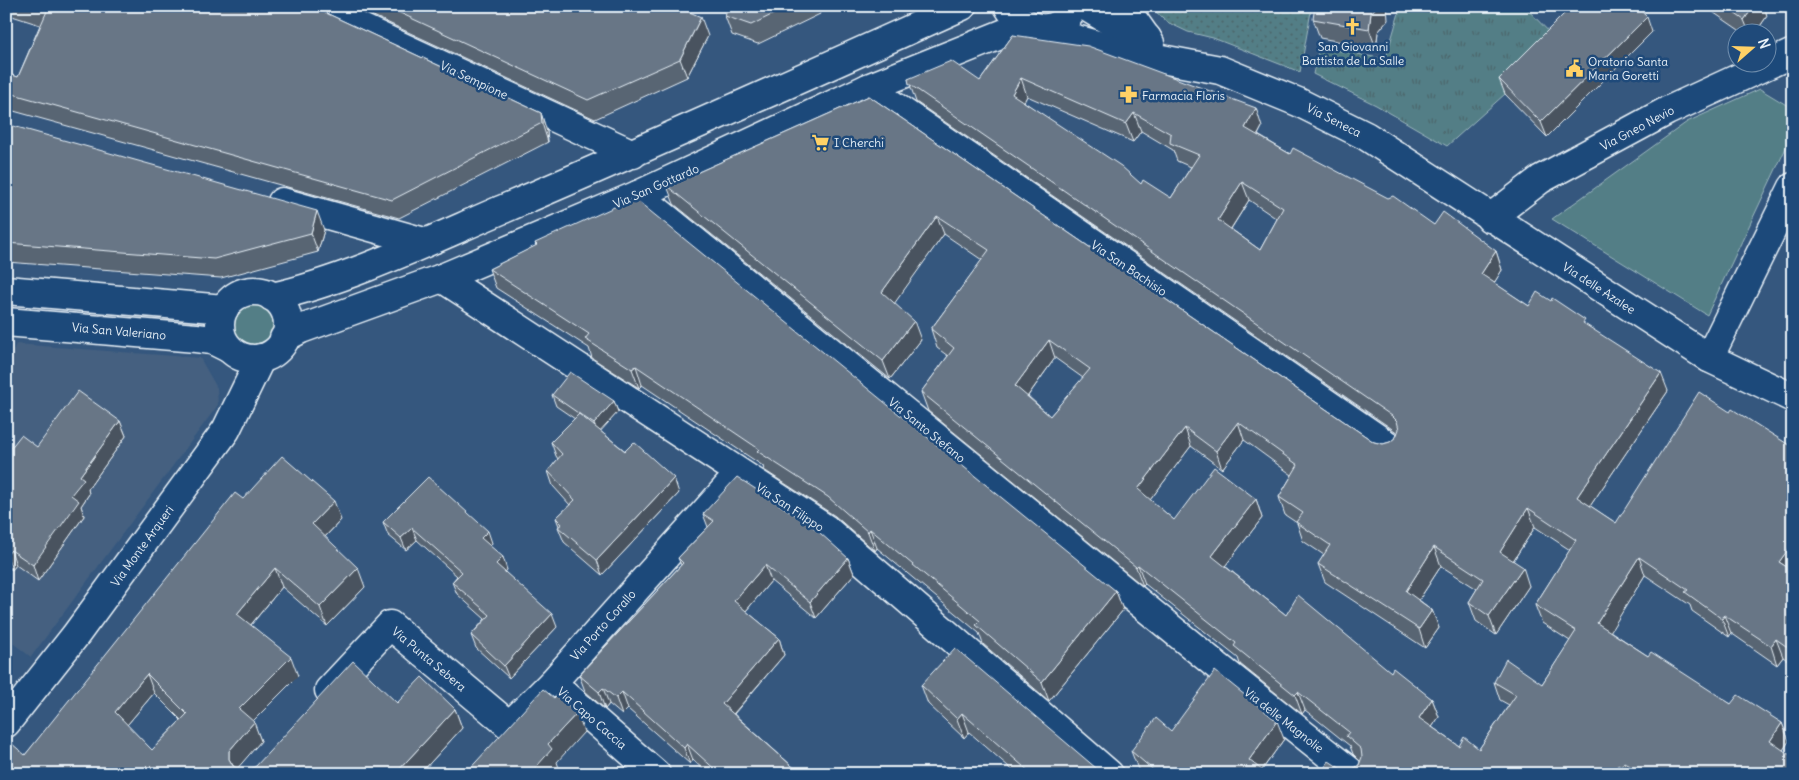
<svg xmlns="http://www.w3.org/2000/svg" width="1799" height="780" font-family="Delius,sans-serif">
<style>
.built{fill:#446080}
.grass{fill:#527e86;stroke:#9db8bf}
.park{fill:url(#park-tufts);stroke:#9db8bf}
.garden{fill:url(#garden-dots);stroke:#9db8bf}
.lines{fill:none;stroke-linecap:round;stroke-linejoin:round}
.street-casing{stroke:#e8f1f8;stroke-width:31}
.secondary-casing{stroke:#e8f1f8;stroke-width:31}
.street{stroke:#1f4a7a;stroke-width:28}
.secondary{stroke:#1f4a7a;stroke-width:28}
.wall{fill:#596573;stroke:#e8f1f8;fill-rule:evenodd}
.shaded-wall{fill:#48535e;stroke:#e8f1f8}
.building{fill:#677686;stroke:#e8f1f8;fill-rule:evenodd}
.labels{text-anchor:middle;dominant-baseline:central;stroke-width:5;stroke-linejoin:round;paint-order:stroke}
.poi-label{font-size:12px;fill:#e8f1f8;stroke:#1f4a7a;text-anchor:start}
.street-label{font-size:12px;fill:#e8f1f8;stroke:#1f4a7a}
</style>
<defs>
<pattern id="park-tufts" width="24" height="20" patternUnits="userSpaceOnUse" patternTransform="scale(1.25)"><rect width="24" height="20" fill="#527e86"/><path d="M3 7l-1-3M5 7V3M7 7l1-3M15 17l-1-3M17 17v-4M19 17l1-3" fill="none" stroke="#4d666b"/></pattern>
<pattern id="garden-dots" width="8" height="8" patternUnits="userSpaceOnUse" patternTransform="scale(1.25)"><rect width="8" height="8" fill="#527e86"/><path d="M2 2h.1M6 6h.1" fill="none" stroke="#4d666b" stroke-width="1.8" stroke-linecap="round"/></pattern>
</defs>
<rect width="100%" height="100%" fill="#35577e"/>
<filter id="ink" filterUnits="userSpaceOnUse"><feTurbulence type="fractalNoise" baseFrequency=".02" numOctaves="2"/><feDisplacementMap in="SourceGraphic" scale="10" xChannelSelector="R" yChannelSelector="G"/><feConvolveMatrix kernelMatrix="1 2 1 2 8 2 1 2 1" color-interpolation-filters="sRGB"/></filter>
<g filter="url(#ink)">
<path class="built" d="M16,344L200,358L217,388L218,405L31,657L6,638V366Z"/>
<g class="grass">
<path d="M1760,89L1793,109V133L1707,315L1552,219L1687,122Z"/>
<circle cx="254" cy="325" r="24"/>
</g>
<path class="park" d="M1401,6L1411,9L1431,6H1524L1558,41L1505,94L1447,146L1376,105L1313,74L1319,47L1379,58L1387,54Z"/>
<path class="garden" d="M1153,6H1312L1300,72L1213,38L1188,32L1169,23L1156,12Z"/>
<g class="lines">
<defs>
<g id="street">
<path d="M314,6L633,154"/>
<path d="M868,88L1390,447"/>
<path d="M638,195L1216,665L1353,774"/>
<path d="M282,202L424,242"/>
<path d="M1490,218L1541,179L1667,111L1793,53"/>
<path d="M442,278L826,529L1109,774"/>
<path d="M1709,358L1793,187"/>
<path d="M552,683L656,774"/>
<path d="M329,690L390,625L510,726"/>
<path d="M518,717L552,683L739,474"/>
<path d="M6,723L75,636L226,430L261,358"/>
</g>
<g id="secondary">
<path d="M1008,6C1023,33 1062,38 1073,6"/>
<path d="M1085,6L1123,29L1147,38"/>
<path d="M1128,6L1133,19L1150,43"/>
<path d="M1038,29L1054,36L1072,38L1119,51L1220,70L1298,102L1366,136L1709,358L1793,398"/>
<path d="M6,290L224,309"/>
<circle cx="254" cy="325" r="34"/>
<path d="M272,297C349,280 435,238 508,207C660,142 811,74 962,6"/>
<path d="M6,322L196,338L212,340L230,349"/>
<path d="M284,338L301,329L442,278L638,195L868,88L1025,25"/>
</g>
</defs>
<use href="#street" class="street-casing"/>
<use href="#secondary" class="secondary-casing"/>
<use href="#street" class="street"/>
<use href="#secondary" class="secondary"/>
</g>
<g class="wall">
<path d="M6,6H311L541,113L547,132L548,142L399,218L10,110H6V73L18,77L40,25L6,14Z"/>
<path d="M352,6H676L708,36L687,77L595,119Z"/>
<path d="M729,6H818L820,14L758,44L732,35L725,16Z"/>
<path d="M1704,6H1764L1767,16L1756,32H1742Z"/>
<path d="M1313,19L1388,20L1378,32L1376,48L1320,38Z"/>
<path d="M1652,32L1547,137L1505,94L1499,79Z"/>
<path d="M1013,35L1262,127L1258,135L1290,154L1434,225L1496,251L1502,270L1494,283L1529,306L1587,326L1668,391L1590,506L1616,523L1730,412L1789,445L1793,439V664L1783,657L1777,665L1731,633L1729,637L1692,611L1690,605L1645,575L1610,631L1648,656L1731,704L1782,723L1789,741L1783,750L1793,774H1320L1352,770L1359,765L1360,761L1353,754L1350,746L1305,710L1302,714L1240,664L1238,658L1145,584L1143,586L928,411L921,392L948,356L937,348L931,329L982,260L944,234L894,303L921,340L890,379L674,204L667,186L869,96L1374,442L1383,444L1390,442L1396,437L1398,433L916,102L908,79L980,81ZM1027,96L1133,142L1141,131L1173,150L1177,161L1191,167L1171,198L1141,184L1024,102ZM1249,200L1277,219L1260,250L1231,229ZM1055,358L1083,378L1050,416L1028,396ZM1244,440L1292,475L1279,497L1285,515L1297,523L1303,541L1324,555L1318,564L1325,582L1425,648L1439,628L1432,610L1419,600L1441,566L1477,589L1469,602L1476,621L1496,635L1529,586L1513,561L1535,527L1570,550L1535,605L1542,623L1570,641L1542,684L1494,682L1500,700L1509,705L1479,749L1459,746L1432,727L1439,717L1432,699L1391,672L1286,615L1225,566L1262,518L1256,499L1174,520L1150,500L1191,446L1222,469Z"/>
<path d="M6,124L324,230L318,252L221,278L6,262Z"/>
<path d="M535,243L1116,591L1123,610L1049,701L983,644L979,633L877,548L875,551L835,516L764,470L763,466L642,385L639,388L592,358L589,348L496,288L489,269L536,246Z"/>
<path d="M552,395L614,401L618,412L600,431L679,493L602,575L564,542L558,527L559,526L556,518L570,505L553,486L548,471L558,459L556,456L551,442L575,419L556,406Z"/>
<path d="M120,421L126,436L88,489L89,494L81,506L84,516L38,581L16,565L12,570L6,566V454L37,447Z"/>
<path d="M243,499L341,520L325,537L365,587L327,626L282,587L251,625L298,676L253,721L261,741L237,768L241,770H249L397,703L455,709L462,728L420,774H6L25,755ZM154,693L181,720L152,750L127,725Z"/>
<path d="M703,514L848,558L854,574L816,618L771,581L746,611L779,638L784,655L734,714L801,774H708L693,760L690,764L628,709L622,715L609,704L605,709L585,691L579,675L681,565L678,558L708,527Z"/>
<path d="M383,522L492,543L490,546L507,570L505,572L557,627L509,678L476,648L471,635L485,619L457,594L452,582L457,576L417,540L406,550L388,535Z"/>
<path d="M921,685L1103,774H1017L969,732L964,738L928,704Z"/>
<path d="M1171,731L1284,739L1262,770L1267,774H1143L1138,769L1131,751Z"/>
</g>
<g class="shaded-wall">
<path d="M1377,6H1387L1388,20L1378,32L1376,48L1369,29L1371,13Z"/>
<path d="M1754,6H1764L1767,16L1756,32H1749L1744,20Z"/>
<path d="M701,17L708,36L687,77L680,59Z"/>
<path d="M1647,17L1652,32L1547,137L1541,122Z"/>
<path d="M1021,78L1027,96L1018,113L1012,94Z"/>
<path d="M1256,108L1262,127L1252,146L1245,128Z"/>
<path d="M541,113L547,132L548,142L542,123Z"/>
<path d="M1134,113L1141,131L1133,142L1126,124Z"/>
<path d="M1242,182L1249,200L1225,238L1218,220Z"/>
<path d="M317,211L324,230L318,252L311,233Z"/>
<path d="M937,216L944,234L889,311L882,292Z"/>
<path d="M1496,251L1502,270L1488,293L1481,274Z"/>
<path d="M914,321L921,340L890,379L883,361Z"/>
<path d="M1049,340L1055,358L1022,404L1015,386Z"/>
<path d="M636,366L642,385L639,388L632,369Z"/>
<path d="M1661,373L1668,391L1584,515L1577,497Z"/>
<path d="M614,401L618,412L598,434L594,424Z"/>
<path d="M120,421L126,436L88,489L89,494L81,506L84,516L38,581L33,565L71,495L80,476Z"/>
<path d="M1238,422L1244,440L1222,469L1216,451Z"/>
<path d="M1185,428L1191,446L1144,508L1138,489Z"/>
<path d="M674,478L679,493L602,575L597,560Z"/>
<path d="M1256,499L1262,518L1219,574L1212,556Z"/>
<path d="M334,501L341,520L319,543L312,524Z"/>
<path d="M1528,508L1535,527L1507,570L1500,552Z"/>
<path d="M412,528L417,540L406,550L401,538Z"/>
<path d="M870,529L877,548L875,551L868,532Z"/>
<path d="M488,531L492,543L486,550L481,538Z"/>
<path d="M1793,543V571L1779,562Z"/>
<path d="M1434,547L1441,566L1413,609L1406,591Z"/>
<path d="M11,550L16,565L12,570L7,555Z"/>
<path d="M503,557L507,570L501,577L496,564Z"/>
<path d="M1639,557L1645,575L1604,642L1597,623Z"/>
<path d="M848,558L854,574L816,618L810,602Z"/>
<path d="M765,565L771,581L740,618L734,601Z"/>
<path d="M1138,565L1145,584L1143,586L1136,567Z"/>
<path d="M1523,567L1529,586L1496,635L1489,616Z"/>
<path d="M275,568L282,587L244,633L237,614Z"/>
<path d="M358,568L365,587L327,626L320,607Z"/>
<path d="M1116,591L1123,610L1049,701L1042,682Z"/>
<path d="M1432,610L1439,628L1425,648L1419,629Z"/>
<path d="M552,614L557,627L509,678L504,666Z"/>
<path d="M1724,615L1731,633L1729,637L1722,619Z"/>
<path d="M779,638L784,655L728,720L722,704Z"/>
<path d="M1776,639L1783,657L1777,665L1771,646Z"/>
<path d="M291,657L298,676L246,728L239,709Z"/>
<path d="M147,674L154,693L122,731L115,712Z"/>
<path d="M603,688L609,704L605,709L599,692Z"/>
<path d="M622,692L628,709L622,715L616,698Z"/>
<path d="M1298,692L1305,710L1302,714L1295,695Z"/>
<path d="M1432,699L1439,717L1426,736L1419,718Z"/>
<path d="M455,709L462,728L420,774H395Z"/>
<path d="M577,713L584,732L557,762L559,768L554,774H530L548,744Z"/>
<path d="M962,713L969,732L964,738L957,719Z"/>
<path d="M1277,721L1284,739L1259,774L1249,760Z"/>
<path d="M254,722L261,741L236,770L229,759V751Z"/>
<path d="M1782,723L1789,741L1777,759L1770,741Z"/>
<path d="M687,744L693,760L690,764L684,748Z"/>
<path d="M1624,762L1628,774H1624L1621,767Z"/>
<path d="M1618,765L1621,774H1612Z"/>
</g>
<g class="building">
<path d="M33,6H311L541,113L542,123L392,200L6,92V73L18,77L47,11Z"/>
<path d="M385,6H676L701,17L680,59L588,100Z"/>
<path d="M729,6H790L751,25L725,16Z"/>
<path d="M1315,6H1377L1371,13L1369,29L1313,19Z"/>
<path d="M1572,6H1636L1647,17L1541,122L1499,79Z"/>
<path d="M1724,6H1754L1744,20Z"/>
<path d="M1013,35L1088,46L1256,108L1245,128L1290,154L1293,148L1388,198L1393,196L1434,225L1443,212L1496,251L1481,274L1529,306L1537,292L1551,301L1552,298L1585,320L1583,323L1661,373L1577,497L1616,523L1699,392L1730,412L1732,409L1789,445L1793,439V543L1779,562L1793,571V651L1776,639L1771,646L1724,615L1722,619L1685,592L1688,590L1639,557L1597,623L1648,656L1651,652L1731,704L1738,695L1782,723L1770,741L1793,757V774H1642L1624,762L1621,767L1618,765L1612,774H1320L1329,761L1344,771L1352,770L1359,765L1362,757L1361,749L1346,736L1349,732L1298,692L1295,695L1234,646L1236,643L1138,565L1136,567L921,392L954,348L931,329L989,250L937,216L882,292L914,321L883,361L667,186L869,96L1374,442L1383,444L1390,442L1396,437L1399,429L1397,421L1392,416L909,84L908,79L951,61L980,81ZM1021,78L1126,124L1134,113L1171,134L1170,143L1199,155L1171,198L1143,180L1141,184L1121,166L1012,94ZM1242,182L1283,208L1260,250L1218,220ZM1049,340L1090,369L1050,416L1015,386ZM1238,422L1298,465L1279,497L1303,513L1296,522L1330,545L1318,564L1419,629L1432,610L1406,591L1434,547L1483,579L1469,602L1489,616L1523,567L1500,552L1528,508L1576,540L1535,605L1576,631L1542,684L1506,659L1494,682L1516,695L1479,749L1464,737L1459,746L1419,718L1432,699L1393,668L1391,672L1298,595L1286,615L1212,556L1256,499L1214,467L1174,520L1138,489L1185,428L1216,451Z"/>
<path d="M6,124L317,211L311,233L214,259L6,243Z"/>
<path d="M634,198L1116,591L1042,682L976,625L980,621L870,529L868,532L828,497L757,451L759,449L636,366L632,369L585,339L589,334L489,269L537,245L535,243Z"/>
<path d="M570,372L614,401L594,424L552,395Z"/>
<path d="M78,391L120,421L80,476L84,479L71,495L79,501L33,565L11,550L6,555V454L21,435L37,447Z"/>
<path d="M579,414L625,451L634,442L674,478L597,560L558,527L562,524L556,518L575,500L548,471L562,454L551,442Z"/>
<path d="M282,456L334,501L312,524L358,568L320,607L275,568L237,614L291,657L239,709L254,722L229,751V759L233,766L241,770H249L256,766L353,661L397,703L422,677L455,709L395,774H6V749L11,743L25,755L235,493L243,499ZM147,674L187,714L152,750L115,712Z"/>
<path d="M428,477L488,531L481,538L503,557L496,564L552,614L504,666L471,635L490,615L452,582L462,572L412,528L401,538L383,522Z"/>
<path d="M737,477L811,525L848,558L810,602L765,565L734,601L779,638L722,704L801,774H720L687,744L684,748L622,692L616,698L603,688L599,692L579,675L683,563L678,558L714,521L703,514Z"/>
<path d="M955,648L1103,774H1032L962,713L957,719L921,685Z"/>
<path d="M1215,671L1277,721L1249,760L1267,774H1158L1131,751L1156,718L1171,731Z"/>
<path d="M543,689L554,698L557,695L577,713L548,744L552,749L530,774H465Z"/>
</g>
</g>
<defs>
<symbol id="church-bare" viewBox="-9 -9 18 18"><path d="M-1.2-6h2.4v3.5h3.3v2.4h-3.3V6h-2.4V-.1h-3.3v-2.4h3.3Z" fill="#ffd166" stroke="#1f4a7a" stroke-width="2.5" paint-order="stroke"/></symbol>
<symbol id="civic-bare" viewBox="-9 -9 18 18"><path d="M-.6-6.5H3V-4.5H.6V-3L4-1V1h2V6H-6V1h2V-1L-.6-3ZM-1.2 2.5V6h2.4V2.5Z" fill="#ffd166" stroke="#1f4a7a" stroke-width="2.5" paint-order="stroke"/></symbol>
<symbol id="pharmacy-bare" viewBox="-9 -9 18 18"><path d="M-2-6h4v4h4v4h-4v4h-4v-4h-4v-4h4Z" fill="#ffd166" stroke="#1f4a7a" stroke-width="2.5" paint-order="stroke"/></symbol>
<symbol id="supermarket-bare" viewBox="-9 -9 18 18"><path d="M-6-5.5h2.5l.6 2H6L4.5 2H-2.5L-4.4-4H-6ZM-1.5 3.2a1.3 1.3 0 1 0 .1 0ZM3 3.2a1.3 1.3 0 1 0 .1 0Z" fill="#ffd166" stroke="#1f4a7a" stroke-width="2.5" paint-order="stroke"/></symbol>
</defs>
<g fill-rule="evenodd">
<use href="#church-bare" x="1340" y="14" width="25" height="25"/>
<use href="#civic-bare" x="1562" y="56" width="25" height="25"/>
<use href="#pharmacy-bare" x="1116" y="82" width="25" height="25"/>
<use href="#supermarket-bare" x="808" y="130" width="25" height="25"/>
</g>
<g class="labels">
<g class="poi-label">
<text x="1353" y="46" text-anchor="middle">San Giovanni<tspan x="1353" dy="14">Battista de La Salle</tspan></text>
<text x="1588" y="61">Oratorio Santa<tspan x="1588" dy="14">Maria Goretti</tspan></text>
<text x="1142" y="95">Farmacia Floris</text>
<text x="834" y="142">I Cherchi</text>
</g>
<g class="street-label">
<text transform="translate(474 80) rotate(25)">Via Sempione</text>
<text transform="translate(1334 120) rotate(27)">Via Seneca</text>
<text transform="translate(1637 128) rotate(-28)">Via Gneo Nevio</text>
<text transform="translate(656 186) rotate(-24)">Via San Gottardo</text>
<text transform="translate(1129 268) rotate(34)">Via San Bachisio</text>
<text transform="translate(1599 288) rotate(33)">Via delle Azalee</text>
<text transform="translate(119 331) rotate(5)">Via San Valeriano</text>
<text transform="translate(927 430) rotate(39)">Via Santo Stefano</text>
<text transform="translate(790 507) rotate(33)">Via San Filippo</text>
<text transform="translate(142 546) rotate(-54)">Via Monte Arqueri</text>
<text transform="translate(603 625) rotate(-48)">Via Porto Corallo</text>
<text transform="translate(429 659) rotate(40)">Via Punta Sebera</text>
<text transform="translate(592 718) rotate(41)">Via Capo Caccia</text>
<text transform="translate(1284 720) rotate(38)">Via delle Magnolie</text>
</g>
</g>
<rect width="1799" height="780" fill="none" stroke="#1f4a7a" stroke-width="25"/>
<rect x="12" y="12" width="1774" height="755" fill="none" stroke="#e8f1f8" stroke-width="2" filter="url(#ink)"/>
<g transform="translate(1752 48) rotate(70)"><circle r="24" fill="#1f4a7a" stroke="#6f8dac"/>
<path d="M0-4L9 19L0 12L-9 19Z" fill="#ffd166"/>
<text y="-8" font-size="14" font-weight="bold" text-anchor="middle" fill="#e8f1f8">N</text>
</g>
</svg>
